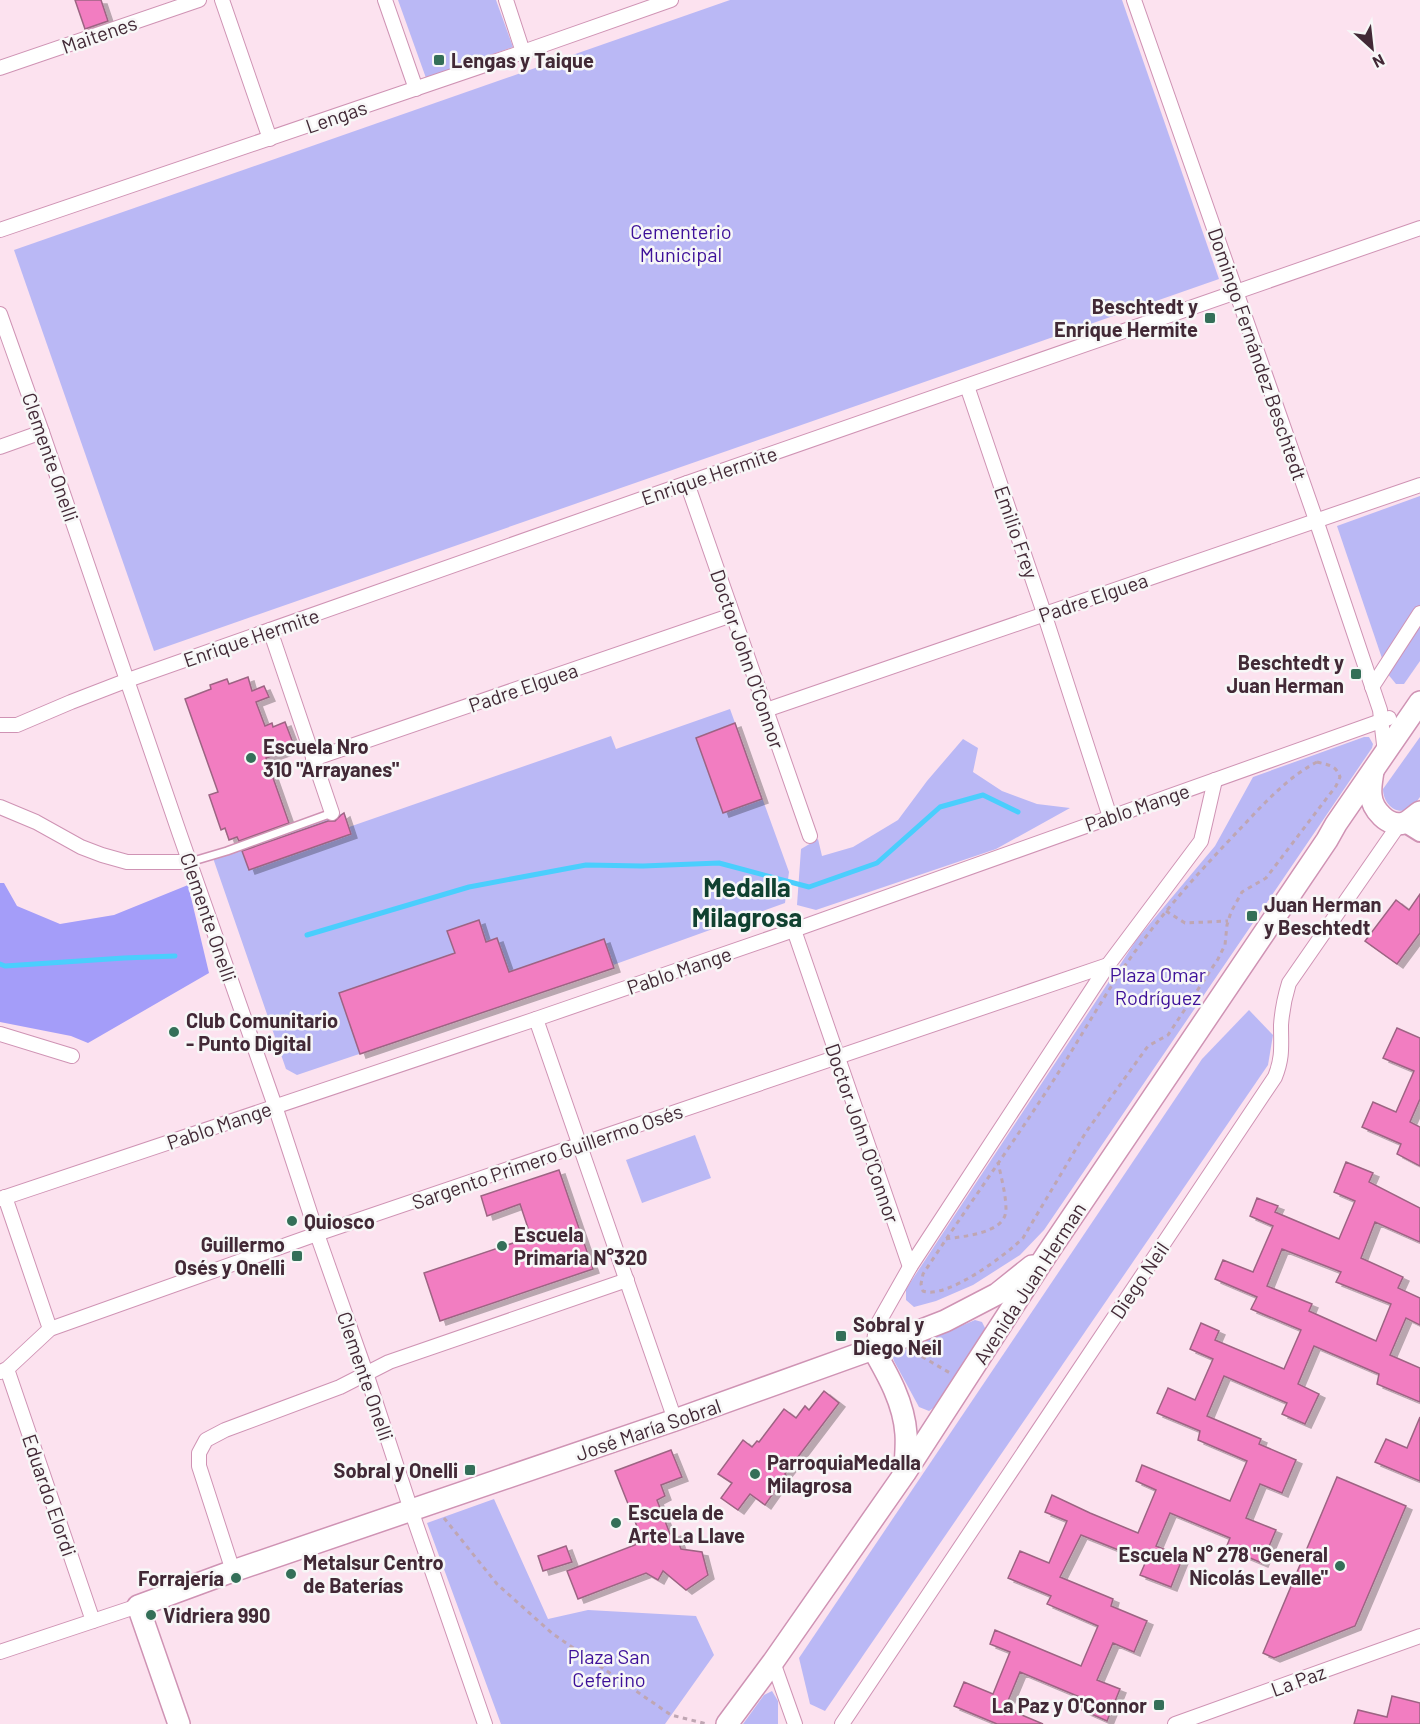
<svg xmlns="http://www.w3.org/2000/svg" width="1420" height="1724" font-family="Barlow,sans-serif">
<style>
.green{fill:#bab8f5}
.forest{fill:#a49df9}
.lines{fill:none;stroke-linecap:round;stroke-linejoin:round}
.stream{stroke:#4acefd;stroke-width:5}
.building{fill:#f27dc1;stroke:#9d6483;stroke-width:1.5;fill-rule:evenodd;filter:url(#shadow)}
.service-casing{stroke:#cf93b4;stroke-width:10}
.minor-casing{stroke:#cf93b4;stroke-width:16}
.tertiary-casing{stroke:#cf93b4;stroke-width:20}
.primary-casing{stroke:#cf93b4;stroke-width:24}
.path{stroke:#bfa6b3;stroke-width:3;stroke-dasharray:4.5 4.5;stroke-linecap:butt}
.service{stroke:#fff;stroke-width:7}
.minor{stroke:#fff;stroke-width:14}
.tertiary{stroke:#fff;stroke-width:16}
.primary{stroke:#fff;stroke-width:21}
.poi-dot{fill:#346f58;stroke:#f7f7f7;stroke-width:2}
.labels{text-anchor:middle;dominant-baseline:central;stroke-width:5;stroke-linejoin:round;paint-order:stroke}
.street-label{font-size:20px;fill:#422936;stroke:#f7f7f7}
.poi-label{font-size:20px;font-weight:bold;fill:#422936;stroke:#f7f7f7;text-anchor:start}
.park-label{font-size:20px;fill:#3d1099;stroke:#f7f7f7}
.district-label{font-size:26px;font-weight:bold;fill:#104130;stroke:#f7f7f7}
</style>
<defs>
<filter id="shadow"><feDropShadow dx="6" dy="4" stdDeviation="0" flood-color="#0004"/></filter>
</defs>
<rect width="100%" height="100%" fill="#fce2ef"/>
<g class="green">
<path d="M398,0H496L513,47L426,78Z"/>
<path d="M730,0H1122L1219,279L154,651L14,250Z"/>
<path d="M1420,496V661L1404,684H1396L1387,673L1337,526Z"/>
<path d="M730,709L789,872L785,903L613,965L614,968L297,1075L286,1069L213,858L344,813L349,827L611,736L616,749Z"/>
<path d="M1364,737H1369L1373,744L1372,748L1044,1230L1020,1255L973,1285L936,1301L914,1307L906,1300V1289L1137,939L1215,846L1253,777Z"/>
<path d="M1420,737V797C1417,801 1414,805 1410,808C1396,817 1383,803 1383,789Z"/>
<path d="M963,739L978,748L973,772L1002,791L1037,804L1070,808L996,849L816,910L797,905L801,849L818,839L822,856L853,847L898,820L927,781Z"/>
<path d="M1249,1010L1273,1035L1268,1065L825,1711L810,1704L799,1658L1202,1059Z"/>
<path d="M695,1135L711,1178L642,1203L626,1160Z"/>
<path d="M975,1320L982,1322L986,1330L935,1407L929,1411L919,1407L894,1361L892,1355Z"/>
<path d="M494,1499L548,1619L588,1610L696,1616L714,1655L665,1724H501L427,1523Z"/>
<path d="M772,1691L778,1701V1724H743L764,1695Z"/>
</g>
<path class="forest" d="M0,883H4L17,906L60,924L114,915L188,885L209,973L88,1043L71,1036L0,1022Z"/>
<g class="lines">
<g class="stream">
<path d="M307,935L469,887L586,865L643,866L719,863L809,887L877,863L940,807L983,795L1018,812"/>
<path d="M0,964L5,966L124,958L175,956"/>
</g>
</g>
<g class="building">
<path d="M75,0H101L108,21L85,29Z"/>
<path d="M248,677L252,691L264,686L269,697L256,702L265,726L272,723L273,727L285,722L295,748L266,758L289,823L239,841L237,837L229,840L225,828L221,830L209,795L218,792L185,699L211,689L210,685L227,679L229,684Z"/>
<path d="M735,723L762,799L723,813L696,738Z"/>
<path d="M344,813L351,834L249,870L242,851L328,821H335L341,815Z"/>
<path d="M1420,894V933L1397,964L1365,941L1396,900L1409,910Z"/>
<path d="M479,920L486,942L497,938L509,972L604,939L614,968L360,1054L339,993L455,953L447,931Z"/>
<path d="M1397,1028L1420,1038V1099L1410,1122L1420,1127V1166L1397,1154L1401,1144L1362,1127L1373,1102L1396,1112L1414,1071L1383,1058Z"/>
<path d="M1346,1162L1373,1173L1369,1182L1420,1208V1242L1375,1222L1361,1258L1403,1277L1398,1288L1420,1298V1325L1406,1318L1390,1355L1420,1368V1402L1377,1384L1379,1374L1314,1346L1298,1384L1319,1394L1305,1424L1282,1414L1287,1403L1224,1376L1207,1416L1261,1439L1259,1444L1296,1460L1282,1493L1260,1484L1246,1518L1276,1530L1262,1563L1226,1548L1230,1538L1170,1513L1156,1546L1183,1557L1171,1587L1140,1575L1146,1561L1081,1535L1060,1577L1113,1599L1111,1606L1147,1621L1134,1652L1113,1643L1097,1680L1120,1689L1107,1721L1078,1708L1082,1698L1020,1672L1005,1708L1043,1724H997L954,1706L964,1682L993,1694L1010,1652L990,1644L995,1630L1081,1666L1098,1626L1047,1604L1051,1596L1008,1578L1020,1551L1049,1563L1067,1521L1045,1512L1052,1495L1090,1513L1138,1533L1156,1490L1136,1481L1142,1465L1230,1501L1247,1461L1198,1440L1200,1431L1157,1413L1168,1388L1195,1400L1213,1359L1190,1349L1201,1323L1219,1331L1215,1340L1284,1369L1301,1330L1251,1309L1257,1297L1215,1279L1223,1260L1253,1272L1273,1226L1250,1216L1257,1198L1278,1206L1275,1212L1339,1239L1355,1201L1334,1192ZM1282,1249L1341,1272L1336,1282L1391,1304L1376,1341L1309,1311L1312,1304L1267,1286Z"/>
<path d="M559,1170L593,1269L440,1321L424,1273L531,1237L520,1204L487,1216L481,1196Z"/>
<path d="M824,1391L839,1403L785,1474L786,1475L765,1505L750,1494L738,1510L721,1498L732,1483L718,1474L743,1440L752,1447L757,1441L759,1442L784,1409L796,1418L805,1406L809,1410Z"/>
<path d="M1420,1417V1481L1375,1462L1386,1439L1407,1448Z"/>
<path d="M671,1450L682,1477L661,1485L665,1496L657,1500L670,1534L675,1532L681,1549L702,1552L708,1575L686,1590L663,1571L658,1580L646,1573L578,1599L567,1571L635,1545L640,1534L615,1471Z"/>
<path d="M1337,1477L1406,1506L1355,1626L1274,1658L1263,1653Z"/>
<path d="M566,1546L572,1562L543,1571L538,1556Z"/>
<path d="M1392,1696L1420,1703V1724H1354L1358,1710L1387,1717Z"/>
</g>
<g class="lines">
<defs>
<path id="service" d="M190,862L227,851L332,813"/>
<g id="minor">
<path d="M222,0L270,139"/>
<path d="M385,0L416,89"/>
<path d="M506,0L523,52"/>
<path d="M1134,0L1316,520L1380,710L1385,753"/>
<path d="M0,68L199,0"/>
<path d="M0,230L523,52L671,0"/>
<path d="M0,314L42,432L179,832L275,1106L317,1234L366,1373L411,1510L485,1724"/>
<path d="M967,386L1044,613L1110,817"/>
<path d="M0,447L42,432"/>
<path d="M687,483L810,836"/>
<path d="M270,630L332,813"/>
<path d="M1372,687L1420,613"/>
<path d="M766,710L1420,485"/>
<path d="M0,725H17L71,702L128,680L687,483L1420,228"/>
<path d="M313,759L732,615"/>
<path d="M0,807L36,822L81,847L102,855L127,862H190"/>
<path d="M794,930L910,1267"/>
<path d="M536,1019L675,1420"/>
<path d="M0,1034L72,1056"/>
<path d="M5,1197L50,1329"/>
<path d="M0,1199L536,1019L794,930L1389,718"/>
<path d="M873,1349L876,1327L910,1267L1108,965L1201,841L1215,780"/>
<path d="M7,1369L93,1621"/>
<path d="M0,1372L7,1369L50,1329L317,1234L1108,965"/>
<path d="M233,1571L199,1466V1453L206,1440L225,1430L340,1387L389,1362L627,1280"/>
<path d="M0,1652L138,1606"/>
<path d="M773,1662L795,1724"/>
<path d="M842,1724L1275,1077C1283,1057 1281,1046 1281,1025C1282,1011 1285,996 1289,983L1400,823"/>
<path d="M1175,1724L1420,1636"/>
</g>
<path id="tertiary" d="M1404,823L1420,833"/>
<g id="primary">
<path d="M1373,771C1372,779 1370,787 1371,795C1372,809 1388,828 1404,823C1410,821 1415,815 1420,812"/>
<path d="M873,1349C888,1375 904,1403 906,1434C907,1446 905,1460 905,1472"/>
<path d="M179,1724L138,1606L233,1571L675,1420L873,1349L945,1321L997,1294L1032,1266"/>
<path d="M727,1724L773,1662L905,1473L1047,1254L1327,840L1336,824L1420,702"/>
</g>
</defs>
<use href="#service" class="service-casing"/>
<use href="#minor" class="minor-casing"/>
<use href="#tertiary" class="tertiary-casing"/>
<use href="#primary" class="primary-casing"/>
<g class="path">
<path d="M1317,762C1328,765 1336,765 1340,777L1336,786L1266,878L1242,892L1231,912L1227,925L1225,945L1218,959L1168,1035L1148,1046L1086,1132L1023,1238C1006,1255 946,1300 923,1291L921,1284L923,1274C961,1216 1002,1159 1040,1101C1069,1058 1093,1013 1122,970C1156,920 1196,875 1238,831C1262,806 1286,778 1317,762Z"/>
<path d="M1166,911L1185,923L1228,921"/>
<path d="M946,1239C963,1236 1005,1234 1006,1210C1006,1194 1001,1177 998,1162"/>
<path d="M914,1352L950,1373"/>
<path d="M444,1518L497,1584L553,1634L671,1715L707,1724"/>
</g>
<use href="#service" class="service"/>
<use href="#minor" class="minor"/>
<use href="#tertiary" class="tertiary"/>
<use href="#primary" class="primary"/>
</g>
<g class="poi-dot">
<rect x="433" y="54" width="12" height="12" rx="3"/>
<rect x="1204" y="312" width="12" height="12" rx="3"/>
<rect x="1350" y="668" width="12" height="12" rx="3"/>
<circle cx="251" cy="758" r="6"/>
<rect x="1246" y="910" width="12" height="12" rx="3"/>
<circle cx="174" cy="1032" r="6"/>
<circle cx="292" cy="1221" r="6"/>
<circle cx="502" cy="1246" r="6"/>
<rect x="291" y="1250" width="12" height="12" rx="3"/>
<rect x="835" y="1330" width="12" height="12" rx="3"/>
<rect x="464" y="1464" width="12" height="12" rx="3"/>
<circle cx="755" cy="1474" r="6"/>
<circle cx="616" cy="1523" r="6"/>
<circle cx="1340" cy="1566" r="6"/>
<circle cx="291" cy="1574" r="6"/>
<circle cx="236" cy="1578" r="6"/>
<circle cx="151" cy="1615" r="6"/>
<rect x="1153" y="1699" width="12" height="12" rx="3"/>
</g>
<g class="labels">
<g class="street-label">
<text transform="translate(99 34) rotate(-19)">Maitenes</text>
<text transform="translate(336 116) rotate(-19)">Lengas</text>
<text transform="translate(1258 354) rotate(71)">Domingo Fernández Beschtedt</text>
<text transform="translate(51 457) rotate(71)">Clemente Onelli</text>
<text transform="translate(709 475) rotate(-19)">Enrique Hermite</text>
<text transform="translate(1017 532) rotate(71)">Emilio Frey</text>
<text transform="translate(1093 597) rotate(-19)">Padre Elguea</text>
<text transform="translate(251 637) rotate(-19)">Enrique Hermite</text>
<text transform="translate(748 659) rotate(71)">Doctor John O'Connor</text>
<text transform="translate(523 687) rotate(-19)">Padre Elguea</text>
<text transform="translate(1137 807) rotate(-19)">Pablo Mange</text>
<text transform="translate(209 917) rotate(71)">Clemente Onelli</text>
<text transform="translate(679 970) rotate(-19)">Pablo Mange</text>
<text transform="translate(219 1125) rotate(-19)">Pablo Mange</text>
<text transform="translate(863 1133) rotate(71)">Doctor John O'Connor</text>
<text transform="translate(547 1156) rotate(-19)">Sargento Primero Guillermo Osés</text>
<text transform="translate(1139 1280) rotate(-56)">Diego Neil</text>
<text transform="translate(1029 1283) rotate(-57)">Avenida Juan Herman</text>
<text transform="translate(366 1376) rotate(71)">Clemente Onelli</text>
<text transform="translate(648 1429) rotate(-19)">José María Sobral</text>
<text transform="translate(50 1495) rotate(71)">Eduardo Elordi</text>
<text transform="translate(1298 1680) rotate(-20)">La Paz</text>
</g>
<g class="poi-label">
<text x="451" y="60">Lengas y Taique</text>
<text x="1198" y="306" text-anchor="end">Beschtedt y<tspan x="1198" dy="23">Enrique Hermite</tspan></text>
<text x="1344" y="662" text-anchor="end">Beschtedt y<tspan x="1344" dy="23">Juan Herman</tspan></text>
<text x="263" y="746">Escuela Nro<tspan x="263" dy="23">310 "Arrayanes"</tspan></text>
<text x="1264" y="904">Juan Herman<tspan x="1264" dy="23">y Beschtedt</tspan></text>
<text x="186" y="1020">Club Comunitario<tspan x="186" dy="23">- Punto Digital</tspan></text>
<text x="304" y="1221">Quiosco</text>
<text x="514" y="1234">Escuela<tspan x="514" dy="23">Primaria N°320</tspan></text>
<text x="285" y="1244" text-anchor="end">Guillermo<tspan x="285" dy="23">Osés y Onelli</tspan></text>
<text x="853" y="1324">Sobral y<tspan x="853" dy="23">Diego Neil</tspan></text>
<text x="767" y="1462">ParroquiaMedalla<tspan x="767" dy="23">Milagrosa</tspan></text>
<text x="458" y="1470" text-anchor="end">Sobral y Onelli</text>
<text x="628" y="1512">Escuela de<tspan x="628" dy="23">Arte La Llave</tspan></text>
<text x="1328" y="1554" text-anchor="end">Escuela N° 278 "General<tspan x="1328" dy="23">Nicolás Levalle"</tspan></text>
<text x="303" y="1562">Metalsur Centro<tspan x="303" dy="23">de Baterías</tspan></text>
<text x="224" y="1578" text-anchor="end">Forrajería</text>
<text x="163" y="1615">Vidriera 990</text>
<text x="1147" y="1705" text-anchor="end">La Paz y O'Connor</text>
</g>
<g class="park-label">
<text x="681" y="231">Cementerio<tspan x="681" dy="23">Municipal</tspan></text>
<text x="1158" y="974">Plaza Omar<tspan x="1158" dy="23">Rodríguez</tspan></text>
<text x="609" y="1656">Plaza San<tspan x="609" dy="23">Ceferino</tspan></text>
</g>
<g class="district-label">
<text x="747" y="886">Medalla<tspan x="747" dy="30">Milagrosa</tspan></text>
</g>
</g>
<g transform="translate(1372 48) rotate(153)" stroke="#f7f7f7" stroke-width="4.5" paint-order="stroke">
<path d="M0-4.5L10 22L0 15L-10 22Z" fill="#422936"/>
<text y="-9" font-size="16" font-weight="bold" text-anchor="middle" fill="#422936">N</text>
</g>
</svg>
